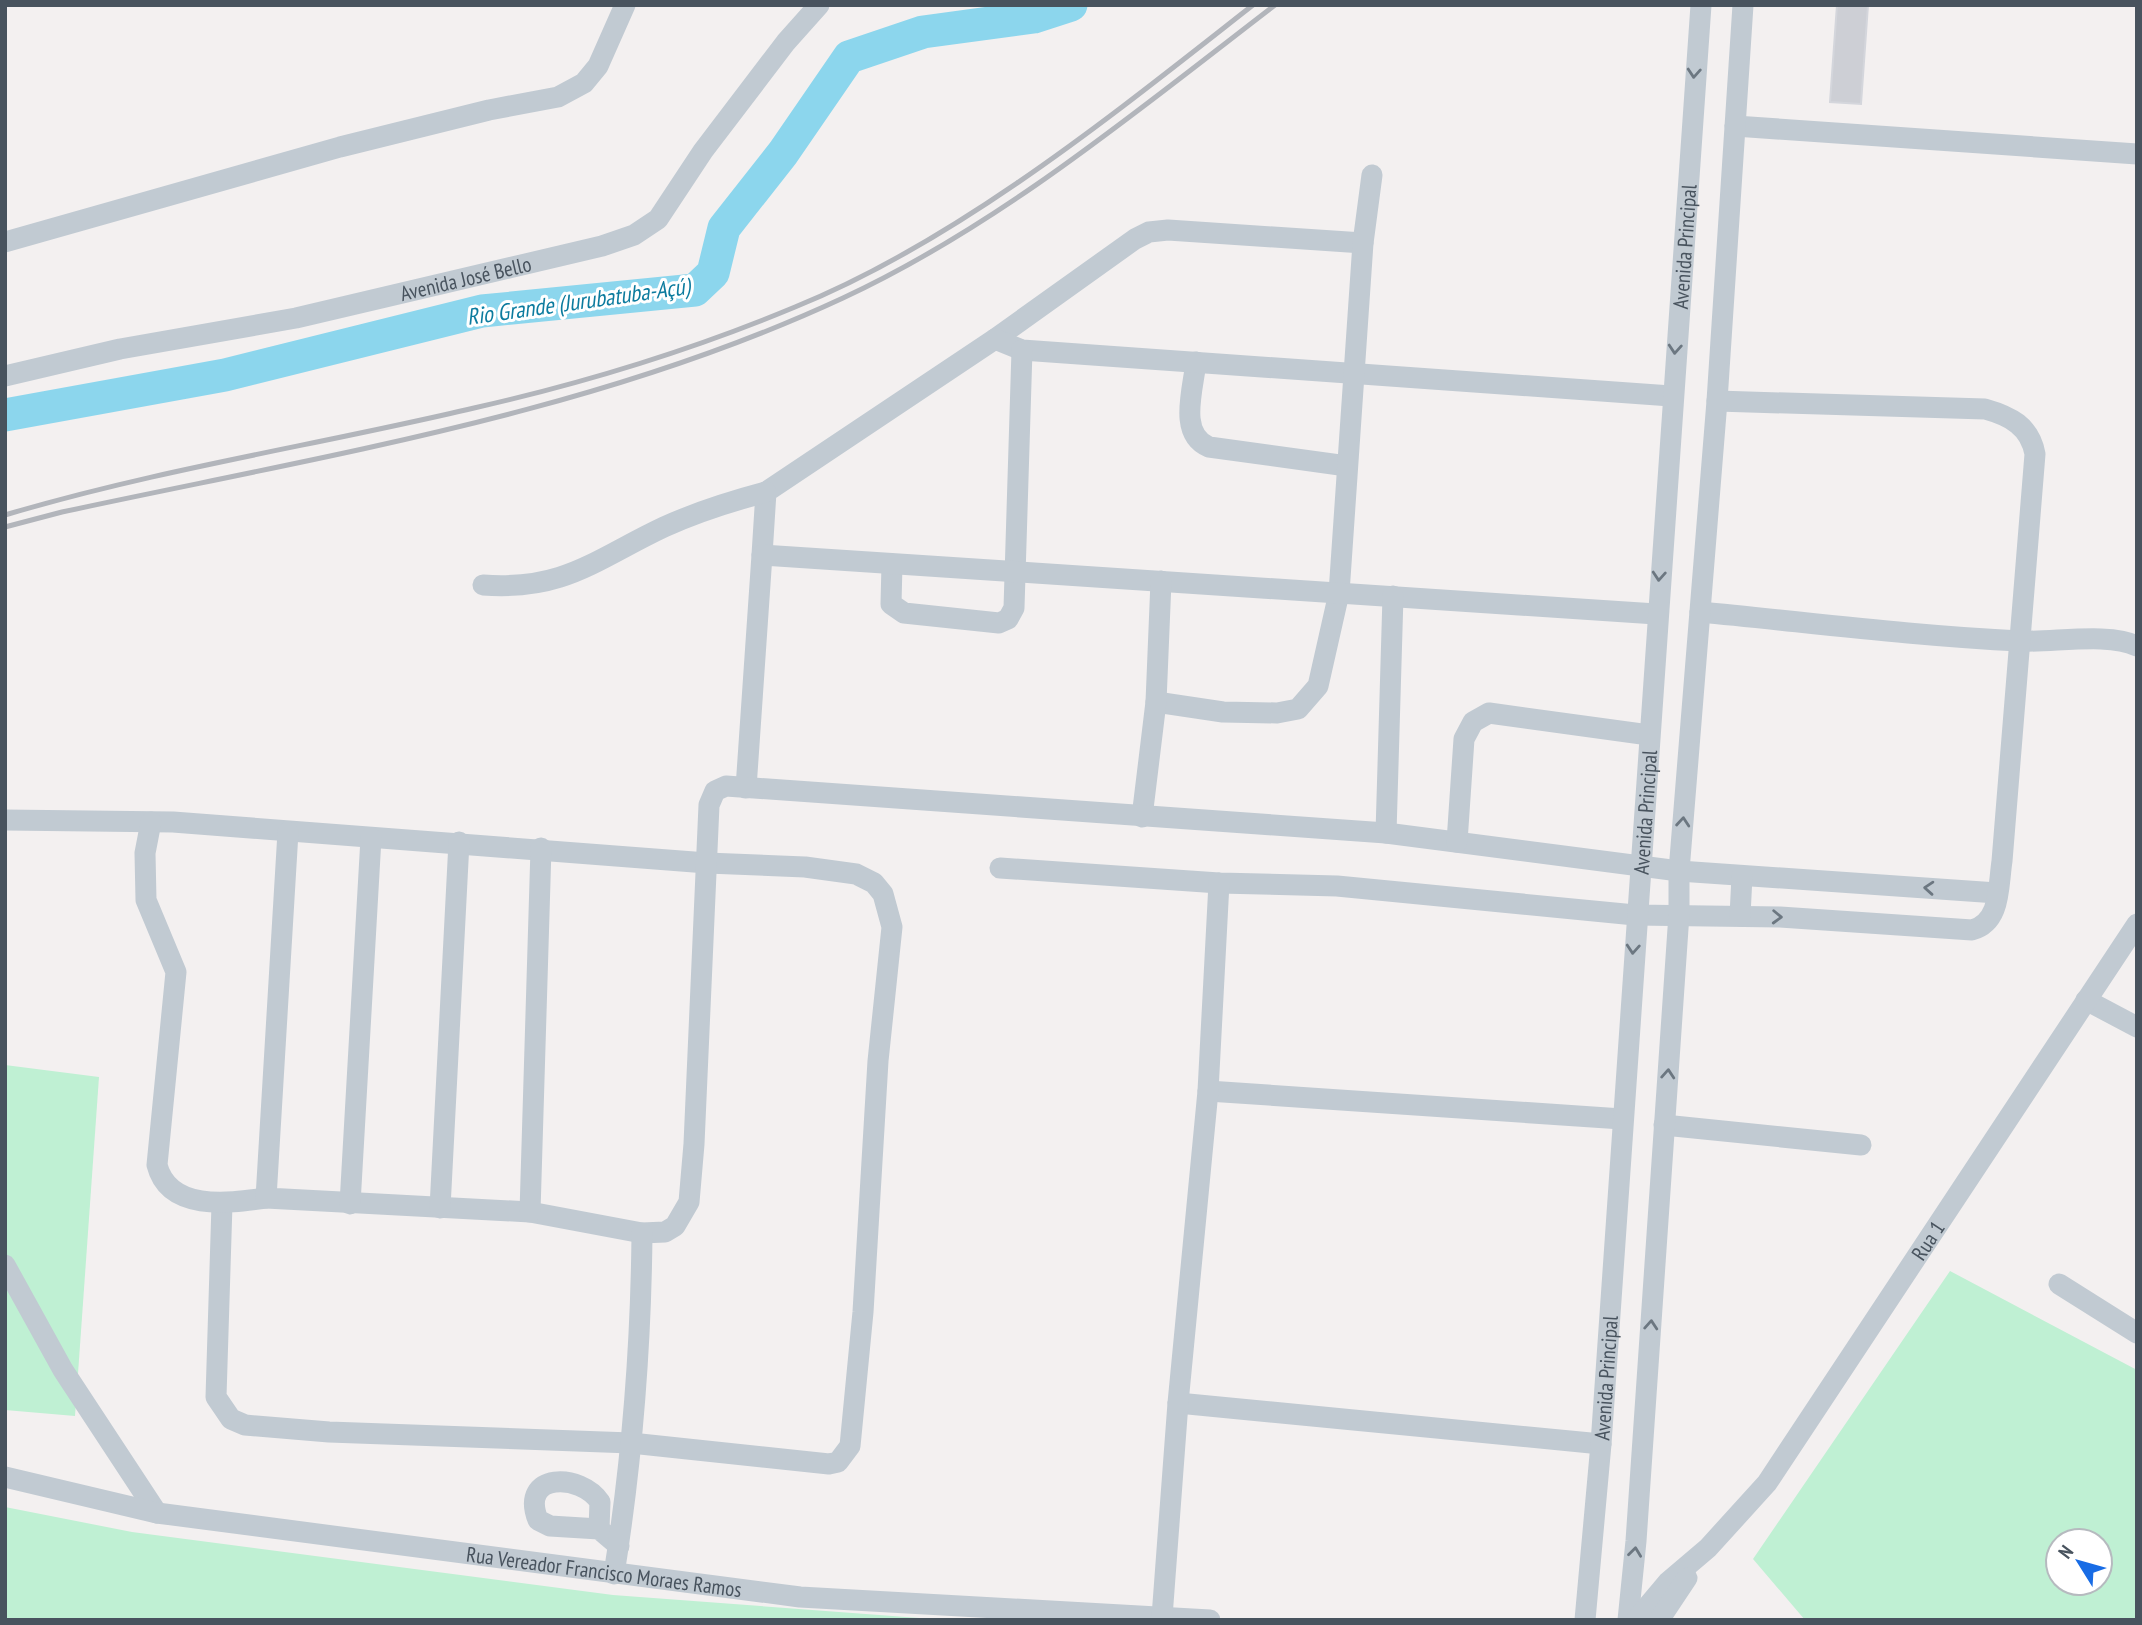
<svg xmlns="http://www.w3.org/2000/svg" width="2142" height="1625" font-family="'PT Sans Narrow',sans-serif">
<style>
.green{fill:#bff0d3;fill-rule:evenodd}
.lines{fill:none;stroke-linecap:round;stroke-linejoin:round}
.river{stroke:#8cd6ed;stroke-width:33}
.building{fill:#cdcfd5;stroke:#d4d6dc;stroke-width:2}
.minor{stroke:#c1cad2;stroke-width:21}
.rail{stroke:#b2b5bb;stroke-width:5}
.oneway{stroke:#6c7781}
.labels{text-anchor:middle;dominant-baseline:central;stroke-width:6;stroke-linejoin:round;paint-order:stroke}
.street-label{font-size:21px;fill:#48535e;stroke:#fff}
.water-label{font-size:23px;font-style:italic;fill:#0c7b9e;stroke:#fff}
</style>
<rect width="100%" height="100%" fill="#f3f0f0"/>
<g class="green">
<path d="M5,1065L99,1077L75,1416L5,1410Z"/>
<path d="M1950,1271L2137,1370V1620H1805L1753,1559ZM2058,1541H2100V1583H2058Z"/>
<path d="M5,1507L132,1532L613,1595L946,1620H5Z"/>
</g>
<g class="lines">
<path class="river" d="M5,415L225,375L482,311L695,290L713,273L724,228L783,153L849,57L923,32L1034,17L1071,5"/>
</g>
<path class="building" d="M1837,5H1868L1861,104L1830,102Z"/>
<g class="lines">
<g class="minor">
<path d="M1735,126L2137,154"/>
<path d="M5,242L340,147L489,110L558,97L584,83L598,66L625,5"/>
<path d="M995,339L1135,239L1149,232L1168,230L1363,243"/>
<path d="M1196,362C1193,390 1178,434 1209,447L1347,466"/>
<path id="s1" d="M5,376L120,349L296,318L602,246L634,235L658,219L703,151L786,42L819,5"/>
<path d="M762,555L766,492L995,339L1022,350L1671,396"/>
<path d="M892,564L891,604L904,613L999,623L1008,619L1014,608L1022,350"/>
<path d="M483,585C564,591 596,559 664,527C697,512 732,501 766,492"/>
<path d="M1700,612C1806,622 1913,636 2020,641C2051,643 2109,632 2137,646"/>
<path d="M1156,702L1223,712L1277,713L1298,709L1318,686L1339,593L1363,243L1372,175"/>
<path d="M746,788L762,555L1656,614"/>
<path d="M1142,817L1156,702L1161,581"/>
<path d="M5,820L173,822L707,863L805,867L856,874L874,883L883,894L892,927L878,1061L863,1312L850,1446L838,1462L829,1464L631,1443L329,1432L245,1425L231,1419L216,1397L222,1204"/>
<path d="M151,822L145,853L146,900L176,972L157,1165C169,1212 229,1203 266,1198"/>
<path d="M288,832L266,1198L530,1212L642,1233L665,1232L675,1226L689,1202L694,1144L709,805L715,791L726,786L1386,833L1679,871L1997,893"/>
<path d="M1386,833L1393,596"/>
<path d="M1457,842L1464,739L1473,722L1489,713L1649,735"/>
<path d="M1000,868L1219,883L1337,886L1635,915L1780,917L1972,930C2001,922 1998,887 2002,861L2035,454C2030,426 2010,416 1985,409L1717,401"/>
<path d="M1740,916L1742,876"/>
<path d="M2086,1000L2137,1027"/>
<path d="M1208,1091L1622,1119"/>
<path d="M1664,1125L1861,1145"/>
<path d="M350,1204L371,838"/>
<path d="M440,1208L459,842"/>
<path d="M530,1212L541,848"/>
<path d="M5,1265L63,1370L157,1513"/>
<path d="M2059,1284L2137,1333"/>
<path d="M1178,1403L1601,1444"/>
<path id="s2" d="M5,1477L157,1513L800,1597L1210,1620"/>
<path d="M599,1529L600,1502C581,1473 519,1472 538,1520L550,1526L599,1529L619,1546"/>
<path d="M614,1574C632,1461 641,1347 642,1233"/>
<path d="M1162,1617L1178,1403L1208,1091L1219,883"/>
<path id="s3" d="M1585,1620L1601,1444L1701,5"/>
<path d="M1628,1620L1636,1541L1679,914V871L1717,401L1743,5"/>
<path id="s4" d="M1636,1620L1668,1582L1708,1548L1767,1483L2137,924"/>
<path d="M1659,1620L1687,1578"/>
</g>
<g class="rail">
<path d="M5,515C159,469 318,445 474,408C584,383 692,350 795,307C958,241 1115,113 1253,5"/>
<path d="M5,527L62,512C326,455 596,413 843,298C1000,225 1138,110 1275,5"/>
</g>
</g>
<defs><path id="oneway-chevron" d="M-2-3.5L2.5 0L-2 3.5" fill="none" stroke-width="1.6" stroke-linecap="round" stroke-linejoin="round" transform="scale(1.75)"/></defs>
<g class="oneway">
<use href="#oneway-chevron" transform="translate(1694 73) rotate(94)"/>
<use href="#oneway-chevron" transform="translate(1675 349) rotate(94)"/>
<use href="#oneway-chevron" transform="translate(1659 576) rotate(94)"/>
<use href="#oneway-chevron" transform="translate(1683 822) rotate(-85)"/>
<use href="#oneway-chevron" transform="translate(1929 888) rotate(-176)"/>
<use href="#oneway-chevron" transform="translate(1777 917) rotate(2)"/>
<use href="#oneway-chevron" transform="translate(1633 949) rotate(94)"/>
<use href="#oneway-chevron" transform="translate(1668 1074) rotate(-86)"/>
<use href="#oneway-chevron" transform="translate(1651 1325) rotate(-86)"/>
<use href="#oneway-chevron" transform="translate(1635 1552) rotate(-83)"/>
</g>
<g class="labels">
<g class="street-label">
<text stroke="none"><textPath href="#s3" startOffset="1377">Avenida Principal</textPath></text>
<text stroke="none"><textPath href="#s1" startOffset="471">Avenida José Bello</textPath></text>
<text stroke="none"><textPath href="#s3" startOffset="810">Avenida Principal</textPath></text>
<text stroke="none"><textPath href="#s4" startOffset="481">Rua 1</textPath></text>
<text stroke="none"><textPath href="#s3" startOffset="243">Avenida Principal</textPath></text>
<text stroke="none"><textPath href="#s2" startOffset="607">Rua Vereador Francisco Moraes Ramos</textPath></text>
</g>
<g class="water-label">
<text transform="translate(578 301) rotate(-8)">Rio Grande (Jurubatuba-Açú)</text>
</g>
</g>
<rect width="2142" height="1625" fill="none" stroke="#48535e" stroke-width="14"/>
<g transform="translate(2079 1562) rotate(307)"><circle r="33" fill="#ffffff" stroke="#b6babf" stroke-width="2"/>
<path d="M0-5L12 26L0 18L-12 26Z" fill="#186ce5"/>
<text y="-10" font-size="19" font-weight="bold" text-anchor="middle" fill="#48535e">N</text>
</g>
</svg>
